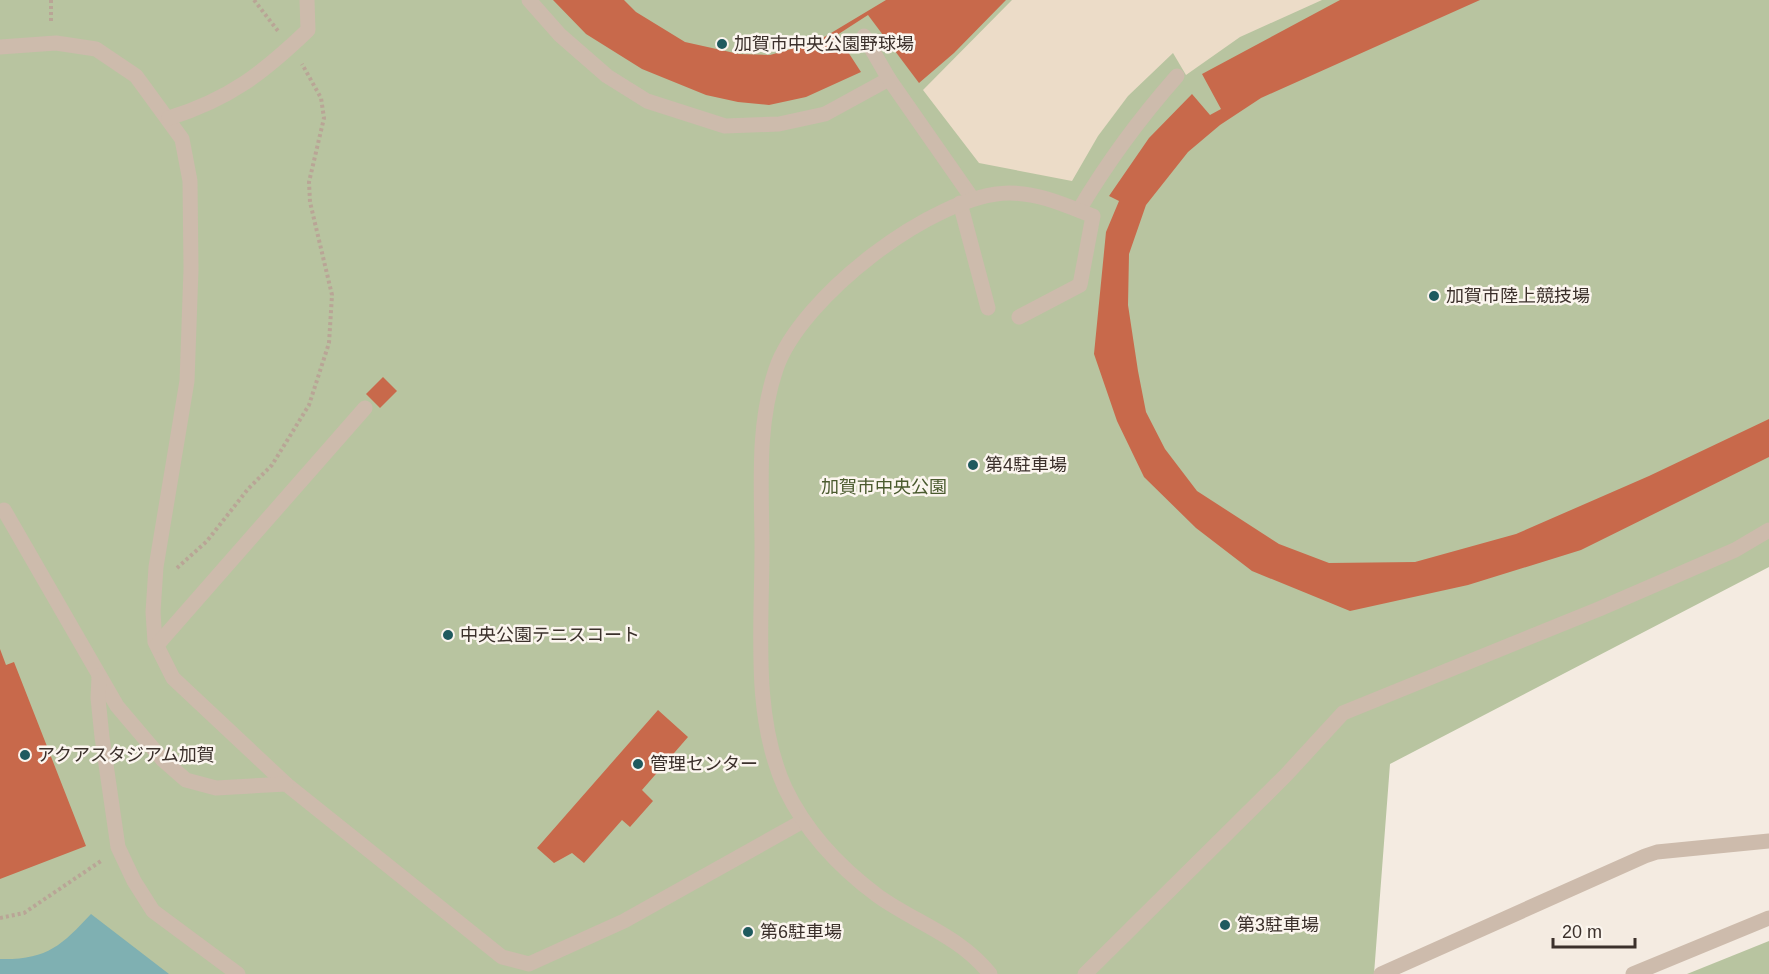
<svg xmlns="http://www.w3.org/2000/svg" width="1769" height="974" font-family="Helvetica,'Noto Sans JP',sans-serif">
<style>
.green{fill:#b8c4a0}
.plaza{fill:#ecdcc8}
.water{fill:#7fb0b2}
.building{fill:#c8694b}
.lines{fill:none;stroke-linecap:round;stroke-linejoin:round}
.path{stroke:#b9a596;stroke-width:4;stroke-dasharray:3 3;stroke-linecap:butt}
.minor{stroke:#cdbbac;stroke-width:15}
.poi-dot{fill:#1f5a5e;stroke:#fbf5ee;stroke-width:2}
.labels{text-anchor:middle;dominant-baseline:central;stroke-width:5;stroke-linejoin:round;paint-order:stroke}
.poi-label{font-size:18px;fill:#3b302b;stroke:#fbf5ee;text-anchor:start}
.park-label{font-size:18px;fill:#4a5a2e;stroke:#fbf5ee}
</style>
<rect width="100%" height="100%" fill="#f4ebe1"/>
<g class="green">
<path d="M0,0H1769V567L1390,764L1374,974H0Z"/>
<path d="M1769,941V974H1687Z"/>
</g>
<path class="plaza" d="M1012,0H1322L1240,37L1186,75L1173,53L1128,96L1098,136L1072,181L979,163L923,90Z"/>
<path class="water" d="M91,914L169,974H0V959C47,960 61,946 91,914Z"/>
<g class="building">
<path d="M553,0H624L636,12L685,42L739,54L770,55L816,42L886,0H1006L954,53L919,83L868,15L837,35L861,72L806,97L769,105L738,102L706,95L642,69L586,34Z"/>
<path d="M1340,0H1480L1261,98L1220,125L1188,152L1146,205L1129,254L1128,305L1138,371L1146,412L1165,449L1197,491L1279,544L1329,563L1415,562L1516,534L1649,476L1769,419V457L1581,550L1468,585L1350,611L1252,571L1196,528L1144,477L1117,421L1094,354L1106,232L1119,201L1109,196L1149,138L1192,94L1210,115L1221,109L1202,74Z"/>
<path d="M383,377L397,391L380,408L366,394Z"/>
<path d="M0,649L6,665L14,662L86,846L0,879Z"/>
<path d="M658,710L688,737L642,790L653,801L630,827L622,820L584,863L572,853L554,863L537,848Z"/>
</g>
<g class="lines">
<g class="path">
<path d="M51,0V23"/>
<path d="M254,0L278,31"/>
<path d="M177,568L207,541L248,489L272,465L309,405L329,343L332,295L310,202L309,182L324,118L321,98L302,64"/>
<path d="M0,918L24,913L101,861"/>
</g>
<g class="minor">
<path d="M529,0L560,35L607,76L647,101L725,126L779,124L825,114L889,79"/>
<path d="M864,36L889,79L972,198"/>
<path d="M0,47L56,43L96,49L136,76L182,139L190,181L191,269L187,381L156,567L153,612L155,642L173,678L286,784L502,957L529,964L624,921L803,821"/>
<path d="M169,118C230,99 263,73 308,30L307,0"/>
<path d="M960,203L988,308"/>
<path d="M1079,210C1108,161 1140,118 1177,76"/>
<path d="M4,510L117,706L162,759L186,780L216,788L286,784"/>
<path d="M157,645L365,408"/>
<path d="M99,676L98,698L102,737L118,847L134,881L153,911L238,974"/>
<path d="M990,974C960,936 916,923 878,896C839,867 806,832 785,788C752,715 762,628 762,549C762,489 756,427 776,369C800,298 933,194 1009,193C1039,193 1065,205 1093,216L1080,285L1019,317"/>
<path d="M1085,974L1286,775L1343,713L1599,609L1735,550L1769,530"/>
<path d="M1381,974L1645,856L1657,852L1769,841"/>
<path d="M1633,974L1769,918"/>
</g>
</g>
<g class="poi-dot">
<circle cx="722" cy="44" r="6"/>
<circle cx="1434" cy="296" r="6"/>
<circle cx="973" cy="465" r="6"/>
<circle cx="448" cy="635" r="6"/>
<circle cx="25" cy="755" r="6"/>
<circle cx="638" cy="764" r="6"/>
<circle cx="1225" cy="925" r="6"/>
<circle cx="748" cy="932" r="6"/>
</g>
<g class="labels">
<g class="poi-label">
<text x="734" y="44">加賀市中央公園野球場</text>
<text x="1446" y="296">加賀市陸上競技場</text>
<text x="985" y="465">第4駐車場</text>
<text x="460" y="635">中央公園テニスコート</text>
<text x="37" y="755">アクアスタジアム加賀</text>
<text x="650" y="764">管理センター</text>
<text x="1237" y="925">第3駐車場</text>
<text x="760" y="932">第6駐車場</text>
</g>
<g class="park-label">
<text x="884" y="487">加賀市中央公園</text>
</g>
</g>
<path d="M1553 938v9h82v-9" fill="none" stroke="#3b302b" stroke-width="3"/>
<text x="1562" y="938" font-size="18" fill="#3b302b" stroke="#fbf5ee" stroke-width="4.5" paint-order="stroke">20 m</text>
</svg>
